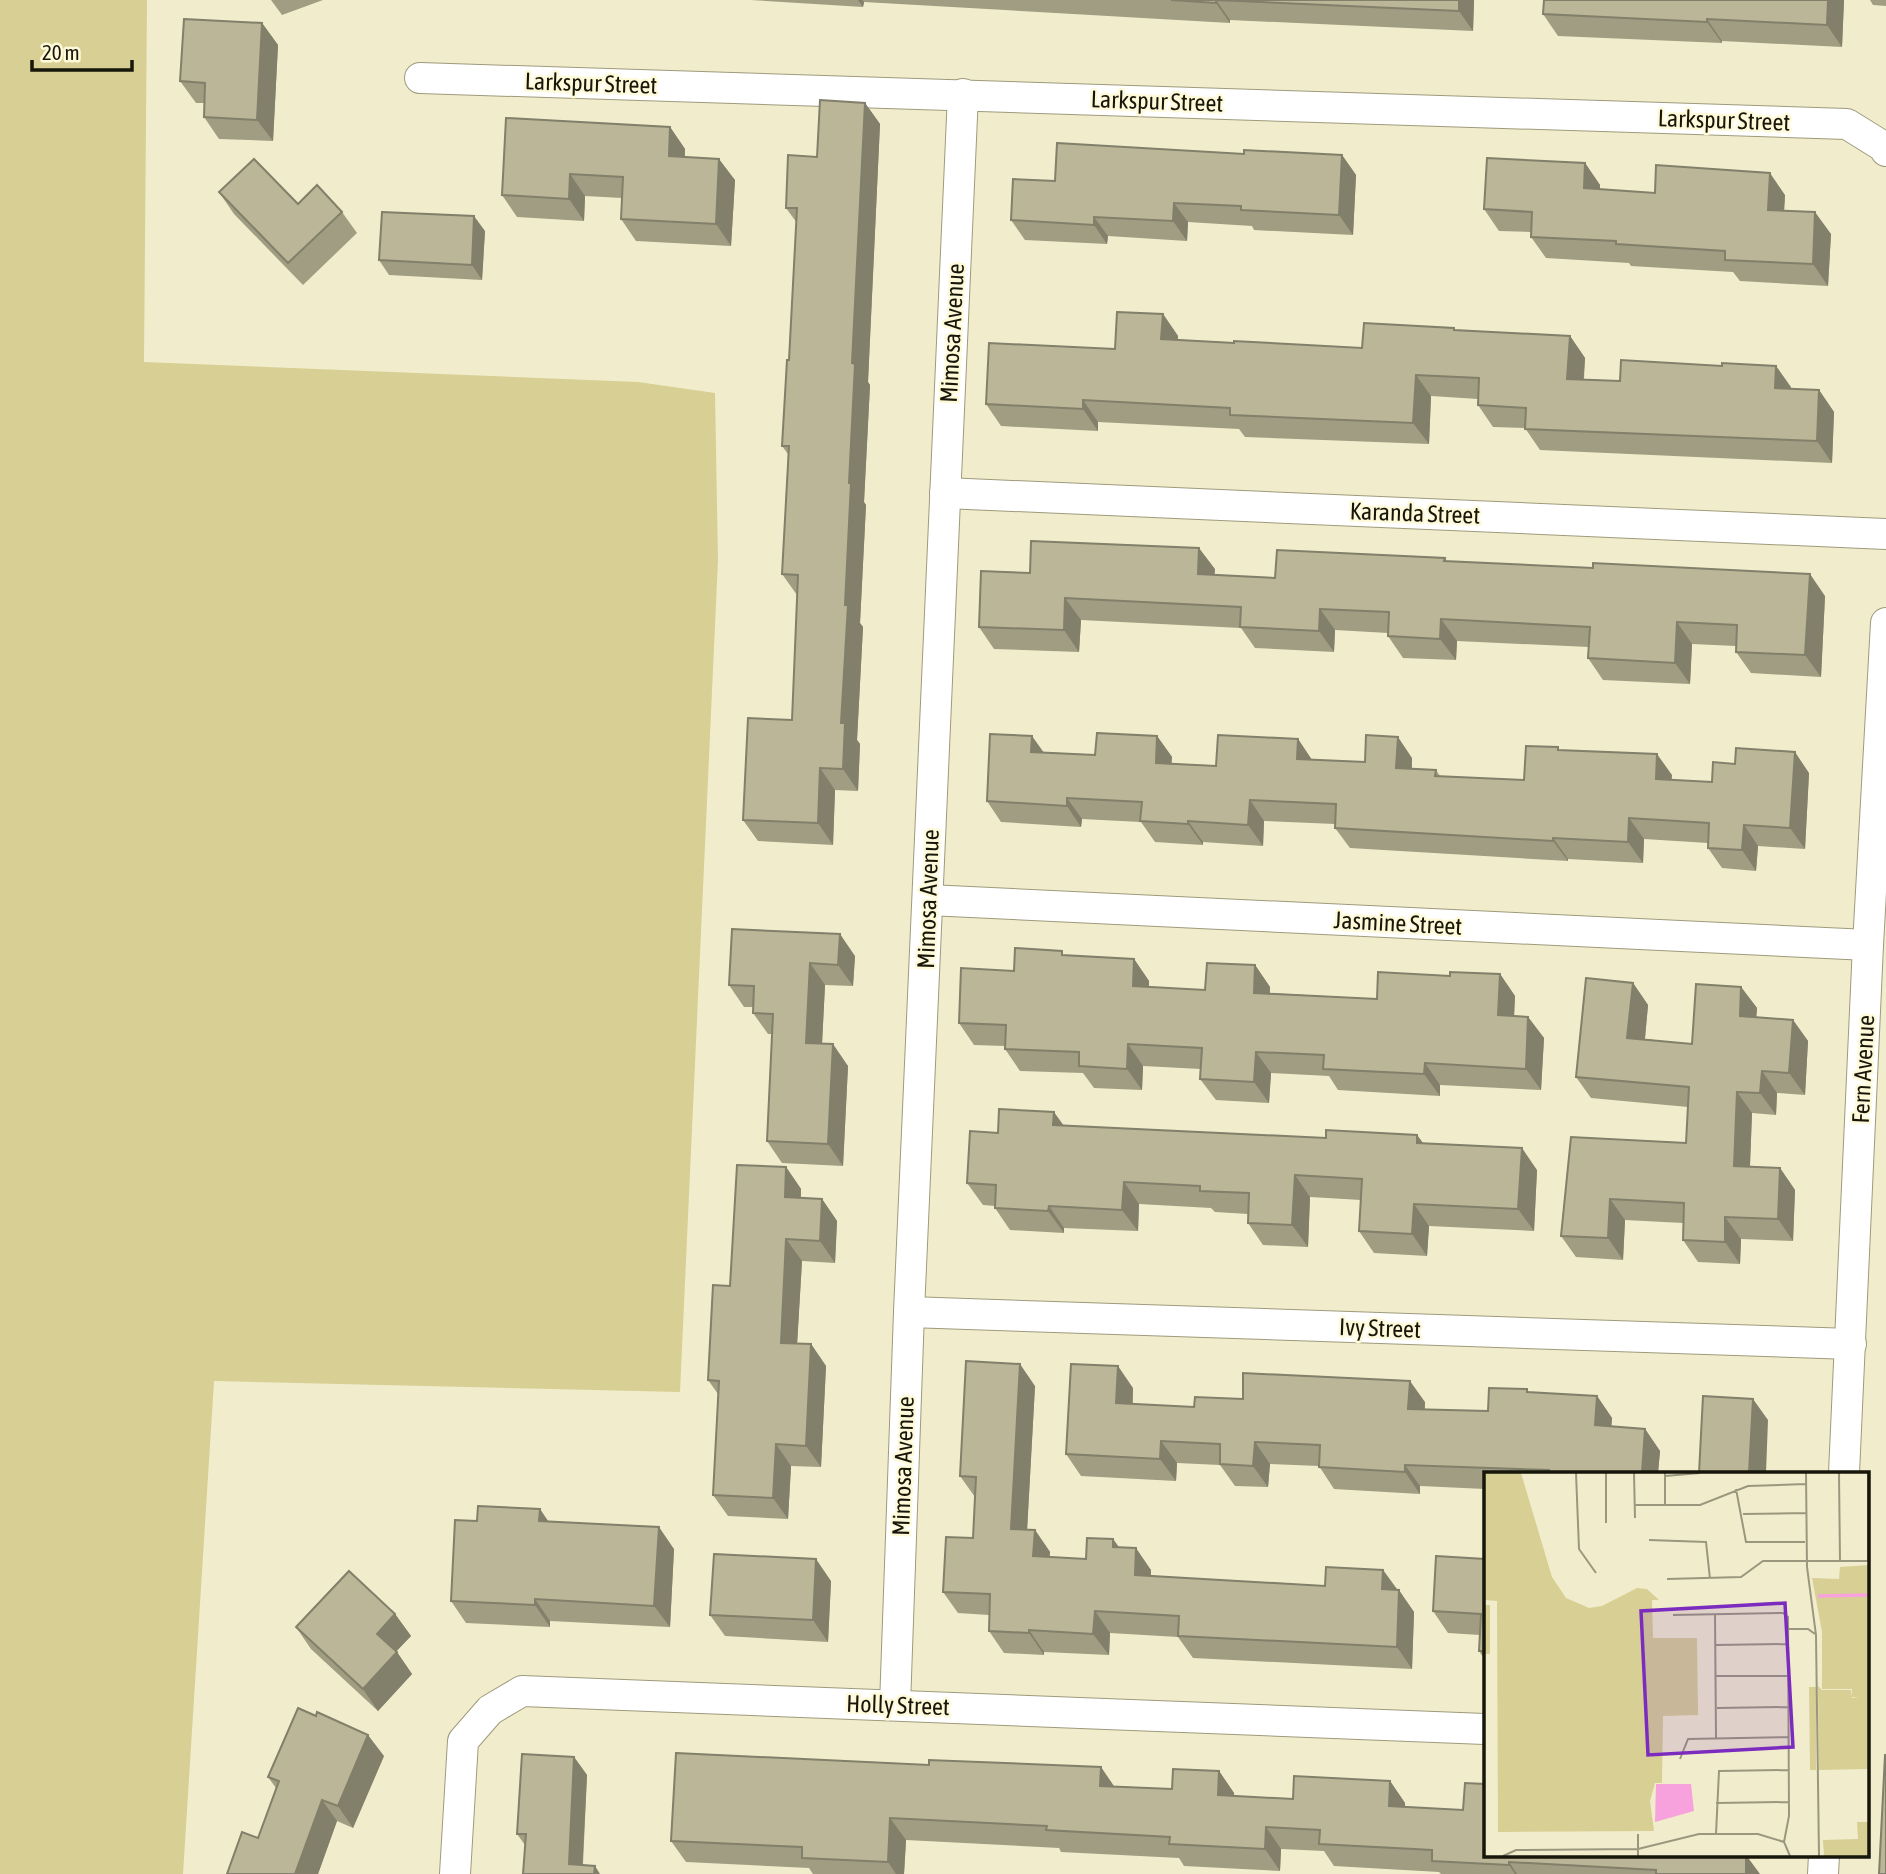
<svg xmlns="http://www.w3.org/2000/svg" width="1886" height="1874" font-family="'Asap Condensed',sans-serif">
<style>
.green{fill:#d7cf93}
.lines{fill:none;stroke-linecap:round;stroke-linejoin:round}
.minor-casing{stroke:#9e9a7c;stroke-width:32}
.minor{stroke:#fff;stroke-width:30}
.wall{fill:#a09d82}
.shaded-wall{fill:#827f6a}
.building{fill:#bab697;stroke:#827f6a;stroke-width:2}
.labels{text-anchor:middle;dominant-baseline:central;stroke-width:5;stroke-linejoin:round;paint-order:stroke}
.street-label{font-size:24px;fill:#17160a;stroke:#fefad9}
.inset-river{fill:none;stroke:#f7a2dc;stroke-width:3.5}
.inset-road{fill:none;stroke:#9a977e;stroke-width:2}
.view{fill:#7b2cbf;fill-opacity:0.15;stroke:#7b2cbf;stroke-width:3.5}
.inset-edge{fill:none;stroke:#17160a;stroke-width:3.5}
</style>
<rect width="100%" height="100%" fill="#f1edcc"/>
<path class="green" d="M0,0H147L144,362L638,382L715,393L718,560L680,1392L214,1381L183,1874H0Z"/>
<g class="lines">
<defs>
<g id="minor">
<path d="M420,78L1847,124L1884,147L1886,151"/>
<path d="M945,493L1886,534"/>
<path d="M928,900L1868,945"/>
<path d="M909,1312L1851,1344"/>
<path d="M1844,1473L1868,945L1886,623"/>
<path d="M895,1705L909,1312L963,94"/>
<path d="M455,1874L463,1741L490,1710L522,1691L1485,1729"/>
<path d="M1823,1874L1824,1855"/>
</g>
</defs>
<use href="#minor" class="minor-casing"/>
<use href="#minor" class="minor"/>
</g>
<g class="wall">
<path d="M271,0H323L282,15Z"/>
<path d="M750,0H1474L1473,31L1230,20V23L864,2L863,7Z"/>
<path d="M1540,0H1844L1842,47L1722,41V43L1558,36L1543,14V0Z"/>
<path d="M1870,0H1886V6L1873,5Z"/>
<path d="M262,23L278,45L273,141L219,139L204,117V103H196L180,81Z"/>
<path d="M865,103L880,124L868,382L870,385L864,502L866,505L860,623L863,627L857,740L860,744L858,791L835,790L833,845L758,841L743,820L792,720L797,595L782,574L788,454L782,446L789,360L797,223L786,208L817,157Z"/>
<path d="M670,127L685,149V157L735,180L731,246L636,241L621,219L622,198L585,196L584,221L517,217L502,195Z"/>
<path d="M1244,154L1342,155L1356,175L1353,235L1254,230L1252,226L1188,222L1187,241L1108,236L1107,244L1025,240L1011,220L1055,181Z"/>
<path d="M1585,163L1600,185V189L1655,193L1785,195L1784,210L1831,234L1828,286L1740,281L1733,272L1631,266L1629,263L1546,258L1531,237V232L1499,231L1484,209Z"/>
<path d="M219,192L298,204L342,212L357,233L303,285L234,214Z"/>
<path d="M485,231L482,280L389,275L379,260Z"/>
<path d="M1163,314L1178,336V340L1362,348L1456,331L1570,336L1585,358L1584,379L1620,381L1722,366H1776L1791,389L1819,390L1834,412L1832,463L1540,450L1525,428L1493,427L1478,405V399L1431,396L1429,444L1245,437L1239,429L1098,422V431L1001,426L986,404L1115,349Z"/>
<path d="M1445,558L1447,561L1825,596L1821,677L1751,673L1736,652V646L1692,644L1690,684L1603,680L1588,658L1589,647L1457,641L1456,660L1403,658L1388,636V633L1335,630L1334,652L1255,648L1241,628L1081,620L1079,652L994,649L979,627L1030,573L1215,569L1214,575L1275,578Z"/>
<path d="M1157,736L1172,757L1171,764L1216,766L1298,739L1312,760L1365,762L1412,758V769L1436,770L1440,776L1524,780L1560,750L1672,775L1671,780L1712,782L1809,773L1805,849L1758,846L1756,871L1722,868L1708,848V843L1644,839L1643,863L1568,859V861L1350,848L1335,828V824L1264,821L1263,846L1203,842V845L1155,842L1141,822L1082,819L1081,827L1001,822L987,801L1043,752L1095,755Z"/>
<path d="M732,929L855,956L853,986L825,985L822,1044L848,1066L843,1166L782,1163L767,1141L772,1034H768L753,1013V1007H744L729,985Z"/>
<path d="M1065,956L1134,959L1149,981V987L1205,990L1255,965L1270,987V993L1377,999L1450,976L1500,974L1515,996L1514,1016L1528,1017L1544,1038L1541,1090L1440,1085V1096L1338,1090L1329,1076L1271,1073L1269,1103L1216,1100L1200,1079L1201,1069L1143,1066L1142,1090L1094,1088L1083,1073L1020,1071L1005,1049V1046L974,1045L959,1023Z"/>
<path d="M1633,983L1648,1005L1645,1039L1692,1044L1741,987L1757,1008L1756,1017L1793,1020L1808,1041L1805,1095L1777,1093L1776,1115L1752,1113L1750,1167L1780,1168L1795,1190L1793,1241L1741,1239L1740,1264L1698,1262L1683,1240V1223L1625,1220L1623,1260L1576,1257L1561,1236L1686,1143L1688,1107L1591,1098L1576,1077Z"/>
<path d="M1063,1126L1326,1138L1417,1135L1423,1143L1537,1170L1534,1231L1429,1226L1427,1256L1374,1253L1359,1231L1361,1200L1310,1197L1308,1247L1263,1245L1248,1223V1214L1215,1212L1211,1208L1139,1204L1138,1231L1064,1228V1233L1010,1230L995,1208V1206L983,1205L967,1183L998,1133Z"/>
<path d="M786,1167L801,1189V1198L822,1199L837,1221L835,1263L802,1261L797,1343L811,1344L826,1366L821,1467L791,1466L788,1519L728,1516L713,1495L718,1394L708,1380L730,1286Z"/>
<path d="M1035,1386L1027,1530H1035L1050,1552L1049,1557L1086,1559L1113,1539L1119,1547L1151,1570V1576L1325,1586L1383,1570L1414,1612L1412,1669L1193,1658L1178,1637L1110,1633L1109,1655L1044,1652V1655L1004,1653L989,1631V1615L958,1613L943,1592L973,1538L975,1497L960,1476Z"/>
<path d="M1133,1388V1404L1194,1407L1243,1399L1425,1402V1409L1488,1411L1527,1389L1529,1392L1597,1396L1612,1418L1611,1427L1645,1429L1660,1451L1658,1473H1485V1489L1420,1486V1494L1334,1489L1319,1466L1270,1464L1268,1487L1235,1486L1220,1465L1177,1463L1176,1481L1081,1476L1066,1454Z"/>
<path d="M477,1521H548L674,1549L670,1627L550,1621V1627L466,1623L451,1601Z"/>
<path d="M1485,1559V1660L1479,1651L1480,1635L1448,1633L1433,1611Z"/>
<path d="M831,1581L828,1642L725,1636L710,1615Z"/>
<path d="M395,1614L411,1636L396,1651L412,1674L378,1711L311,1649L296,1627Z"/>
<path d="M384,1756L353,1828L337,1821L318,1874H227L258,1838L276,1788L268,1777Z"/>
<path d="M574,1757L587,1775L583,1865L525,1845L517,1834Z"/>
<path d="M1219,1771L1234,1793V1796L1293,1799L1390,1781L1405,1803V1807L1760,1874H1441L1439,1872L1334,1866L1324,1851L1281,1849L1280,1871L1184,1866L1179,1858L1061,1852L1059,1848L906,1840L904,1874H813L809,1868L686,1862L671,1841L1114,1786L1172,1789Z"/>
</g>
<g class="shaded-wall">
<path d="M858,0H862L864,2L863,7Z"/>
<path d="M1216,0L1230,20V23L1216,3Z"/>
<path d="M1459,0H1474L1473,31L1459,11Z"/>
<path d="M1828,0H1844L1842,47L1827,25Z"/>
<path d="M1707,19L1722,41V43L1707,22Z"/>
<path d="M262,23L278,45L273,141L257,120Z"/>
<path d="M865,103L880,124L868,382L870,385L864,502L866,505L860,623L863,627L857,740L860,744L858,791L843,769L841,723L852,363Z"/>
<path d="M670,127L685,149L684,177L669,156Z"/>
<path d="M1342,155L1356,175L1353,235L1339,215Z"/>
<path d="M719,159L735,180L731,246L716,224Z"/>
<path d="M1585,163L1600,185L1599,210L1584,188Z"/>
<path d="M1770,173L1785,195L1783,231L1768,210Z"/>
<path d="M570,174L585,196L584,221L569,199Z"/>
<path d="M1174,203L1188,222L1187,241L1173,221Z"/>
<path d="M1815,212L1831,234L1828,286L1813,264Z"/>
<path d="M474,216L485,231L482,280L472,265Z"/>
<path d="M1094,217L1108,236L1107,244L1094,225Z"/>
<path d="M1163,314L1178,336L1176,361L1161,339Z"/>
<path d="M1570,336L1585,358L1582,400L1567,379Z"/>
<path d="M1776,366L1791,387L1790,409L1775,388Z"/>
<path d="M1416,375L1431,396L1429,444L1413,423Z"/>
<path d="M1819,390L1834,412L1832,463L1817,441Z"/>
<path d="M1083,400L1098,422V431L1083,409Z"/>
<path d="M1199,548L1215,569L1213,596L1198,574Z"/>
<path d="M1810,574L1825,596L1821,677L1805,655Z"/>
<path d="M1065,598L1081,620L1079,652L1064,630Z"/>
<path d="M1320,609L1335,630L1334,652L1319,631Z"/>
<path d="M1441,619L1457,641L1456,660L1440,639Z"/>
<path d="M1677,622L1692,644L1690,684L1675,663Z"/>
<path d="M1032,736L1047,757L1031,752Z"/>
<path d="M1157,736L1172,757L1170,784L1156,763Z"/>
<path d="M1398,737L1412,758L1411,789L1396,768Z"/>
<path d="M1298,739L1312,760L1297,759Z"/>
<path d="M1795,752L1809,773L1805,849L1790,828Z"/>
<path d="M1657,754L1672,775L1670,800L1656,779Z"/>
<path d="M820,768L835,790L833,845L818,823Z"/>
<path d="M1067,798L1082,819L1081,827L1067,806Z"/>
<path d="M1250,800L1264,821L1263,846L1248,825Z"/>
<path d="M1629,818L1644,839L1643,863L1628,842Z"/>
<path d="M1188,821L1203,842V845L1188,824Z"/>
<path d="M1744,825L1758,846L1756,871L1742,850Z"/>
<path d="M1553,838L1568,859V861L1553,841Z"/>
<path d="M840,934L855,956L853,986L838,965Z"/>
<path d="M1134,959L1149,981L1148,1008L1133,986Z"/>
<path d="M810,963L825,985L821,1064L806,1043Z"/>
<path d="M1255,965L1270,987L1269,1014L1254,993Z"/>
<path d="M1500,974L1515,996L1513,1037L1498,1015Z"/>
<path d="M1633,983L1648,1005L1643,1059L1627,1038Z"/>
<path d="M1741,987L1757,1008L1755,1038L1740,1016Z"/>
<path d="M1528,1017L1544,1038L1541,1090L1526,1069Z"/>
<path d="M1793,1020L1808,1041L1805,1095L1789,1073Z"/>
<path d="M833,1044L848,1066L843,1166L828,1144Z"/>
<path d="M1128,1044L1143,1066L1142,1090L1127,1069Z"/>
<path d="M1256,1052L1271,1073L1269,1103L1254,1082Z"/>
<path d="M1425,1063L1440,1085V1096L1424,1074Z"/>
<path d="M1762,1071L1777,1093L1776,1115L1760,1093Z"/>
<path d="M1737,1092L1752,1113L1749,1188L1734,1166Z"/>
<path d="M1054,1112L1069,1133L1053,1125Z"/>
<path d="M1417,1135L1432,1156L1417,1143Z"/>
<path d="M1522,1148L1537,1170L1534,1231L1518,1209Z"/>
<path d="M786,1167L801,1189L800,1219L785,1197Z"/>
<path d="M1780,1168L1795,1190L1793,1241L1778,1219Z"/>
<path d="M1295,1175L1310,1197L1308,1247L1292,1225Z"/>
<path d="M1124,1182L1139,1204L1138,1231L1122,1210Z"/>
<path d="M822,1199L837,1221L835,1263L820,1241Z"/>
<path d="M1610,1199L1625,1220L1623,1260L1608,1238Z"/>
<path d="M1414,1204L1429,1226L1427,1256L1412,1234Z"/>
<path d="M1049,1206L1064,1228V1233L1048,1211Z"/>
<path d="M1725,1217L1741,1239L1740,1264L1725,1242Z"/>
<path d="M786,1239L802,1261L796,1364L781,1343Z"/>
<path d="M811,1344L826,1366L821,1467L806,1446Z"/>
<path d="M1020,1364L1035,1386L1026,1550L1011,1529Z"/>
<path d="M1118,1366L1133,1388L1131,1425L1116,1403Z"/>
<path d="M1410,1381L1425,1402L1423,1430L1408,1409Z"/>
<path d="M1597,1396L1612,1418L1610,1447L1595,1425Z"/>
<path d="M1753,1399L1768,1420L1766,1473H1749Z"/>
<path d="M1645,1429L1660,1451L1658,1473H1642Z"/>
<path d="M1161,1441L1177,1463L1176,1481L1160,1459Z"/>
<path d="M1255,1442L1270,1464L1268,1487L1253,1466Z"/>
<path d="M776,1444L791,1466L788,1519L773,1498Z"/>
<path d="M1405,1465L1420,1486V1494L1405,1472Z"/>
<path d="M540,1509L555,1531L539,1521Z"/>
<path d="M659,1527L674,1549L670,1627L654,1606Z"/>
<path d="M1035,1530L1050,1552L1048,1578L1033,1556Z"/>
<path d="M1113,1539L1128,1561L1113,1547Z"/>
<path d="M1136,1548L1151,1570L1150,1597L1135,1575Z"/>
<path d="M816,1559L831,1581L828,1642L813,1620Z"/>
<path d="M1383,1570L1398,1591L1382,1589Z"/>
<path d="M1399,1590L1414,1612L1412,1669L1397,1647Z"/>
<path d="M535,1599L550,1621V1627L535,1605Z"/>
<path d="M1095,1611L1110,1633L1109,1655L1093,1634Z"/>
<path d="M395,1614L411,1636L392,1656L377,1634Z"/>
<path d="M1029,1630L1044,1652V1655L1029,1633Z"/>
<path d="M397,1652L412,1674L378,1711L363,1689Z"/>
<path d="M368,1735L384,1756L353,1828L338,1806Z"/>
<path d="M574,1757L587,1775L582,1874L569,1864Z"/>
<path d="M1101,1767L1116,1789L1100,1786Z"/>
<path d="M1219,1771L1234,1793L1233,1816L1218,1795Z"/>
<path d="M1390,1781L1405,1803L1404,1828L1389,1806Z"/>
<path d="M322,1800L337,1821L318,1874H295Z"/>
<path d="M890,1818L906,1840L904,1874H896L888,1862Z"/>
<path d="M1266,1827L1281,1849L1280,1871L1265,1849Z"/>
<path d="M1746,1855L1760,1874H1746Z"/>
<path d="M1509,1862L1517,1874H1515L1509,1865Z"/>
<path d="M595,1866L600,1874H594Z"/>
</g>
<g class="building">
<path d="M1171,0H1459V11L1216,0V3Z"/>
<path d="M1544,0H1828L1827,25L1707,19V22L1543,14Z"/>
<path d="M184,19L262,23L257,120L204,117L205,83L180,81Z"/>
<path d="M820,100L865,103L852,363L855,364L849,483H851L845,605H848L841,723H845L843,769L820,768L818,823L743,820L748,718L792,720L798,575L782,574L789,446H782L787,360H789L797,208H786L788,155L817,157Z"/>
<path d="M506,118L670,127L669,156L719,159L716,224L621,219L623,177L570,174L569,199L502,195Z"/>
<path d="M1057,143L1244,154V150L1342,155L1339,215L1241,210V206L1174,203L1173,221L1094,217V225L1011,220L1013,179L1055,181Z"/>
<path d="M1487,158L1585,163L1584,188L1655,193L1656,165L1770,173L1768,210L1815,212L1813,264L1725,260V251L1616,244V241L1531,237L1532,212L1484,209Z"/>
<path d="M254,159L298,204L317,185L342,212L288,263L219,192Z"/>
<path d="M382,212L474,216L472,265L379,260Z"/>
<path d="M1117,312L1163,314L1161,339L1234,343V341L1362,348L1364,323L1454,328V330L1570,336L1567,379L1620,381L1621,360L1722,366V363L1776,366L1775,388L1819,390L1817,441L1525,429L1526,408L1478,405L1479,378L1416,375L1413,423L1230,415V408L1083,400V409L986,404L989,343L1115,349Z"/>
<path d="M1031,541L1199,548L1198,574L1275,578L1277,550L1445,558L1444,561L1593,568V563L1810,574L1805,655L1736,652L1737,625L1677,622L1675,663L1588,658L1590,627L1441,619L1440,639L1388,636L1389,612L1320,609L1319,631L1240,627L1241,607L1065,598L1064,630L979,627L981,571L1030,573Z"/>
<path d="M1097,733L1157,736L1156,763L1216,766L1218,735L1298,739L1297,759L1365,762L1366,735L1398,737L1396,768L1436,770L1435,776L1524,780L1526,746L1558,747V750L1657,754L1656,779L1712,782L1713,762L1735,764L1736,748L1795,752L1790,828L1744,825L1742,850L1708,848L1709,823L1629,818L1628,842L1553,838V841L1335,828L1336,804L1250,800L1248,825L1188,821V824L1140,821L1142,802L1067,798V806L987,801L990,734L1032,736L1031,752L1095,755Z"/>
<path d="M732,929L840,934L838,965L810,963L806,1043L833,1044L828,1144L767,1141L773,1014L753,1013L754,986L729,985Z"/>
<path d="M1015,948L1062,951V955L1134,959L1133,986L1205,990L1207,963L1255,965L1254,993L1377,999L1378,972L1450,976V972L1500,974L1498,1015L1528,1017L1526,1069L1425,1063L1424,1074L1323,1069L1324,1055L1256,1052L1254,1082L1200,1079L1202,1048L1128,1044L1127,1069L1079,1066V1052L1005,1049L1006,1025L959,1023L961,968L1014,971Z"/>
<path d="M1586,978L1633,983L1627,1038L1692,1044L1696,984L1741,987L1740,1016L1793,1020L1789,1073L1762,1071L1760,1093L1737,1092L1734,1166L1780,1168L1778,1219L1725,1217V1242L1683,1240L1684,1203L1610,1199L1608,1238L1561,1236L1571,1137L1686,1143L1689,1087L1576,1077Z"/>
<path d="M999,1109L1054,1112L1053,1125L1326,1138V1130L1417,1135V1143L1522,1148L1518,1209L1414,1204L1412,1234L1359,1231L1362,1179L1295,1175L1292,1225L1248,1223L1249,1193L1200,1191V1186L1124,1182L1122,1210L1049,1206L1048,1211L995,1208L996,1185L967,1183L970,1131L998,1133Z"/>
<path d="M737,1165L786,1167L785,1197L822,1199L820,1241L786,1239L781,1343L811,1344L806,1446L776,1444L773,1498L713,1495L719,1381L708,1380L713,1285L730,1286Z"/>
<path d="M966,1361L1020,1364L1011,1529L1035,1530L1033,1556L1086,1559L1087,1538L1113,1539V1547L1136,1548L1135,1575L1325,1586L1326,1567L1383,1570L1382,1589L1399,1590L1397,1647L1178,1636L1179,1616L1095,1611L1093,1634L1029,1630V1633L989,1631L990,1594L943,1592L946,1537L973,1538L976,1477L960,1476Z"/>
<path d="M1071,1364L1118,1366L1116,1403L1194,1407L1195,1397L1243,1399V1373L1410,1381L1408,1409L1488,1411L1489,1388L1527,1389V1392L1597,1396L1595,1425L1645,1429L1642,1473H1549V1470L1405,1465V1472L1319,1467L1320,1445L1255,1442L1253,1466L1220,1464V1444L1161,1441L1160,1459L1066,1454Z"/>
<path d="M1703,1396L1753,1399L1749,1473H1699Z"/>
<path d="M478,1506L540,1509L539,1521L659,1527L654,1606L535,1599V1605L451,1601L455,1520L477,1521Z"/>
<path d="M714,1554L816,1559L813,1620L710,1615Z"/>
<path d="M1436,1556L1485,1559V1651H1479L1481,1614L1433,1611Z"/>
<path d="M349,1571L395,1614L377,1634L397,1652L363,1689L296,1627Z"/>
<path d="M298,1708L316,1716L317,1712L368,1735L338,1806L322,1800L295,1874H227L242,1832L258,1838L279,1781L268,1777Z"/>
<path d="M676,1753L929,1765V1760L1101,1767L1100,1786L1172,1789L1173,1769L1219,1771L1218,1795L1293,1799L1294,1776L1390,1781L1389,1806L1463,1810L1465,1783L1485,1784V1855H1746V1874H1656V1870L1509,1862V1865L1432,1861V1850L1319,1844L1320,1830L1266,1827L1265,1849L1169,1844L1170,1837L1046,1830L1047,1826L890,1818L888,1862L802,1858V1847L671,1841Z"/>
<path d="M522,1754L574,1757L569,1864L595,1866L594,1874H523L526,1834H517Z"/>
<path d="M1885,1755H1886V1874H1879Z"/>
</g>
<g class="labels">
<g class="street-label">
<text transform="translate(591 83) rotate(2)">Larkspur Street</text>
<text transform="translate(1157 101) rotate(2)">Larkspur Street</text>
<text transform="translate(1724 120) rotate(2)">Larkspur Street</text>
<text transform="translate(952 333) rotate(-87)">Mimosa Avenue</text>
<text transform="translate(1415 513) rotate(2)">Karanda Street</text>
<text transform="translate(928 899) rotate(-88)">Mimosa Avenue</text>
<text transform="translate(1398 923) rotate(3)">Jasmine Street</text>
<text transform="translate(1863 1069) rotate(-87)">Fern Avenue</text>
<text transform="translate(1380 1328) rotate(2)">Ivy Street</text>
<text transform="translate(903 1466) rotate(-88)">Mimosa Avenue</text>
<text transform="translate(898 1705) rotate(2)">Holly Street</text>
</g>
</g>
<g transform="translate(1484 1472)">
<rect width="385" height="385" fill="#f1edcc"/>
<path d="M0,1H37L68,105L82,126L105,136L118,134L153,116L163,117L175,128H168L169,166H213L214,243L179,244L178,311H171L166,329L170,359L14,360L13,129L0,128ZM385,93L384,297L335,298L334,214L338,218H367L368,226L375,225H368V217H338V160L328,106L355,107L356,95ZM0,133H6V182H0ZM325,215H332V298H326ZM373,350H385V384H340L339,368L374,367Z" fill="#d7cf93"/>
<path d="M172,312H207L210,339L171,350Z" fill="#f7a2dc"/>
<path class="inset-river" d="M334,124L384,123"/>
<path class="inset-road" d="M92,1L95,77L112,101M122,1V51M150,1L151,46M322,1L323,95L332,163L335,384M355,1L356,89M181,4L216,1M252,17L262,70H321M150,33H216L264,14L322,12M181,34V1M259,42L322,41M165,68L222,70L226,107M183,107L257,105L279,89H384V1M231,142L232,266M189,143L299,141L304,145L305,344L300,370L306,384M304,157H324L331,162M231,173L304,172M232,204H304M233,236L304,235M196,287L204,267L304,265M232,331L305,330M232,362L235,299L304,298M19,384L32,378L154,377L215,362H274L300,370M154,384V362"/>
<path class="view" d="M301,131L309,275L164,283L157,139Z"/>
<rect width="385" height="385" class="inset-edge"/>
</g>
<path d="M32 60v10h100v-10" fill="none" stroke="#17160a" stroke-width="3.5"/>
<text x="42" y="60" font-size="21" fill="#17160a" stroke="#fefad9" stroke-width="5" paint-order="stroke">20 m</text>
</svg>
